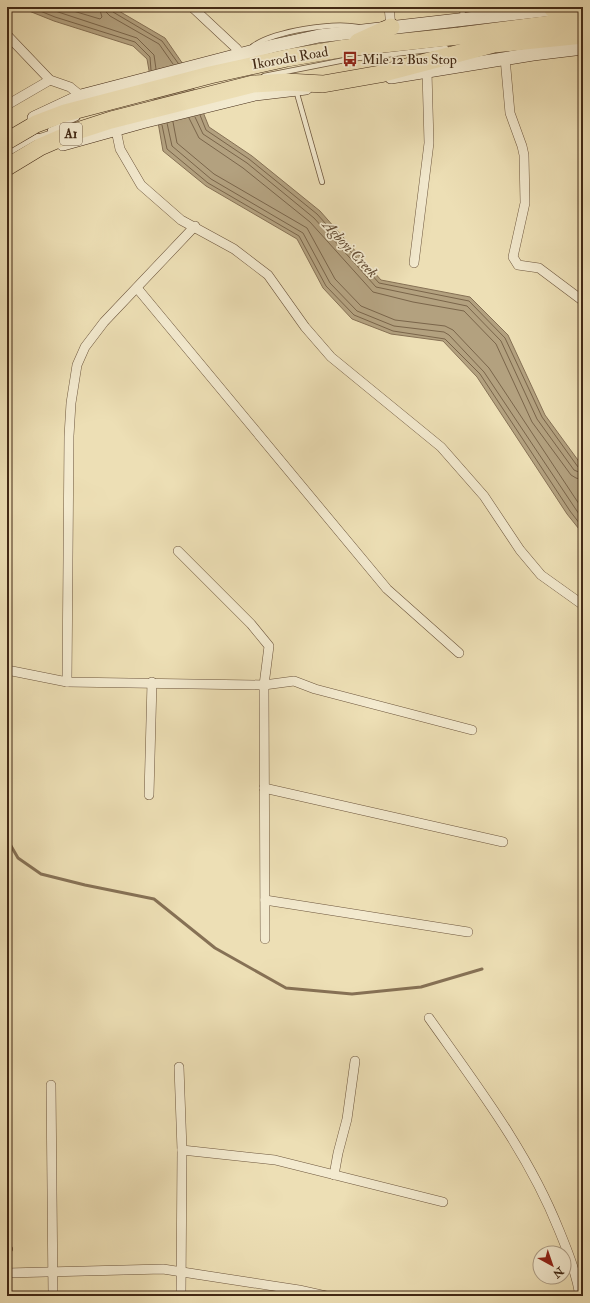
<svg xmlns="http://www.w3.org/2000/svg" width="590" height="1303" font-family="'IM FELL Double Pica',serif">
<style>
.water{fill:#b3a17f;stroke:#867155}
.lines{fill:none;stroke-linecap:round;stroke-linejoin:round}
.shore{stroke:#7a654a;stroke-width:1}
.stream{stroke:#867155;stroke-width:3}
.lane-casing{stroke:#6d563d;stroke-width:6}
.street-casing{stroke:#6d563d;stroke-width:10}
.secondary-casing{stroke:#422915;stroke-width:14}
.highway-casing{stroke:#422915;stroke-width:18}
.lane{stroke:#f3eacf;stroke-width:4.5}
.street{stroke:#f3eacf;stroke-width:9}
.secondary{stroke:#f3eacf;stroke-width:13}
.highway{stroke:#eddfb5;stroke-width:17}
.labels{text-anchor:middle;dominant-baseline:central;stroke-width:3.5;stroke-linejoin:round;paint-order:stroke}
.shield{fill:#f3eacf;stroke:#77634d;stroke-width:1}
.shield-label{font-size:13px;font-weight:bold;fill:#422915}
.street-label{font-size:14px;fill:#422915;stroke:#f3eacf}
.poi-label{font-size:14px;fill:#422915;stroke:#f3eacf;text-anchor:start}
.water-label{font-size:15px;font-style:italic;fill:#644d35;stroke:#f3eacf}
</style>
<rect width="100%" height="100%" fill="#eddfb5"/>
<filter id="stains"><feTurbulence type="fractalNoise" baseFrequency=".005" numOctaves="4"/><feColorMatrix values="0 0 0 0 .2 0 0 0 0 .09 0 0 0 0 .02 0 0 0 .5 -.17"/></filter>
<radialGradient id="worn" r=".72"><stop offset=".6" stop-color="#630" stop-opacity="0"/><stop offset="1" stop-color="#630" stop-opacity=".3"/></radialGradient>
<path class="water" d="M19,7H112L165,38L185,67L209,127L252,156L320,211L381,280L470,297L508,335L545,415L583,467V534L567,514L477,377L443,341L391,334L352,319L323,288L297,239L206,186L163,151L147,59L133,46L54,21Z"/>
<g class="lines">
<g class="shore">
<path d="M30,7L55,17L135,42L150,57L151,70"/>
<path d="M43,7L137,38L154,55L156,69"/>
<path d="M60,7L100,19L102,17L99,7"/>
<path d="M105,7L106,12L110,16L159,44L173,64"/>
<path d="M110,7L113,12L162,41L178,63"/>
<path d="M200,115L206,130L249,159L317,214L379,283L469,301L505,338L542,417L578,467L583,469"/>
<path d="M195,117L203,134L247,163L314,218L376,287L467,306L501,341L537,419L574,470L583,474"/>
<path d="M189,118L199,138L243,168L310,222L373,292L413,302L464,311L496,344L532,422L571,475L576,478L583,480"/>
<path d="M173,122L177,143L214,174L307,228L335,279L361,306L395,320L445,326L453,330L489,368L583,510"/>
<path d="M167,123L172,146L211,179L303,233L330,283L357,311L394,326L444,332L449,335L484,372L583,520"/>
<path d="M162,125L167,149L208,183L299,236L326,286L354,315L393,331L445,339L480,374L570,511L583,528"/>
</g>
<path class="stream" d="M7,839L18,858L41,874L85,885L154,899L215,948L286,988L352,994L421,987L482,969"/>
<defs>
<g id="lane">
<path d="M462,7L463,17"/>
<path d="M253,46C275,31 333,22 358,27"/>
<path d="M264,76L350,59L446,48"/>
<path d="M296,90L322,182"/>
<path d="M50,130L77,118"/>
<path d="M35,138L62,129"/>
<path d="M7,154L38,136"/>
<path d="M7,1249H10"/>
</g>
<g id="street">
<path d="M192,7L237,49L241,55"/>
<path d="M389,7L391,27"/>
<path d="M7,35L50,80L70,87L81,96"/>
<path d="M505,58L510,113L522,146L524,155L525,203L513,257L518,265L539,268L583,301"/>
<path d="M7,105L50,80"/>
<path d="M116,130L120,149L141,185L181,220L234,249L268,275L305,327L331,357L441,447L484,496L520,550L541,575L583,605"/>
<path d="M414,263L429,143L427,72"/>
<path d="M137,288L387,589L459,653"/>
<path d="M178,551L251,624L269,646L264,685L265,939"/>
<path d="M7,670L67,682L264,685L294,681L315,689L472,730"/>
<path d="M67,682L69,436L71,403L77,365L85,347L104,322L195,226"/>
<path d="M264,788L503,842"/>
<path d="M149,795L152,682"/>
<path d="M265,900L468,932"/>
<path d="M429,1018C477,1086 528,1152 559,1230C568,1252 576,1272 580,1296"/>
<path d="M179,1067L182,1150L181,1296"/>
<path d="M51,1085L53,1296"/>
<path d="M182,1150L275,1160L443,1202"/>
<path d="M334,1175L338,1153L347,1119L355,1061"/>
<path d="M7,1273L163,1269L299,1290L326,1296"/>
</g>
<g id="secondary">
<path d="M391,77L533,54L583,48"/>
<path d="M34,118L81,96L273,46L319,36L562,8"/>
<path d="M63,144L142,122L255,94L306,88"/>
</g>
<g id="highway">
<path d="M553,9L583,14"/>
<path d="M358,42L391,27"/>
<path d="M7,141L36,124L65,113L210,75L287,58L346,48L459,36L583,20"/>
<path d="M7,167L40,147L77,131L111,120L253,84L287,82L323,84L380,74L494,44L583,35"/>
</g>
</defs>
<use href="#lane" class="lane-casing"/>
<use href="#street" class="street-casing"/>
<use href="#secondary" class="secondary-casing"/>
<use href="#highway" class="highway-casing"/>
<use href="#lane" class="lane"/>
<use href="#street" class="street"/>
<use href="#secondary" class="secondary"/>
<use href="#highway" class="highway"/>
</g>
<defs>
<symbol id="bus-bare" viewBox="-9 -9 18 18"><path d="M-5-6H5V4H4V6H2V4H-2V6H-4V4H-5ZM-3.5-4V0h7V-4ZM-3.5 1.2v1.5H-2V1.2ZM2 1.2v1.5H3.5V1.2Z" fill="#8f2418" stroke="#f3eacf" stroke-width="2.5" paint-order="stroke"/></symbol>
</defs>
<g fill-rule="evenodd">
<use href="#bus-bare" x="339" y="48" width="22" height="22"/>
</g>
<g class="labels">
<rect class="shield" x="60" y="123" width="22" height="22" rx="3"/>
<g class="shield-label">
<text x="71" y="134">A1</text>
</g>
<g class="street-label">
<text transform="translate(290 58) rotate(-10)">Ikorodu Road</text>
</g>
<g class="poi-label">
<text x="362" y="59">Mile 12 Bus Stop</text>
</g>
<g class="water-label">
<text transform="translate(350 249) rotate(47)">Agboyi Creek</text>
</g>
</g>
<rect width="590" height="1303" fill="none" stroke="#eddfb5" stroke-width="24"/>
<rect x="8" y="8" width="574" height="1287" fill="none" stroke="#422915" stroke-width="2"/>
<rect x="12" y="12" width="566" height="1279" fill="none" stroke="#422915"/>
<g transform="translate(552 1265) rotate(140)"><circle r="19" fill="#f3eacf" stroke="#ac9d85"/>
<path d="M0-3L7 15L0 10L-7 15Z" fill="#8f2418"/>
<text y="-6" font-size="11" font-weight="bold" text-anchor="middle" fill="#422915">N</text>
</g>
<rect width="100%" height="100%" filter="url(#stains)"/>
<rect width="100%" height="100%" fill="url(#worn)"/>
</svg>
